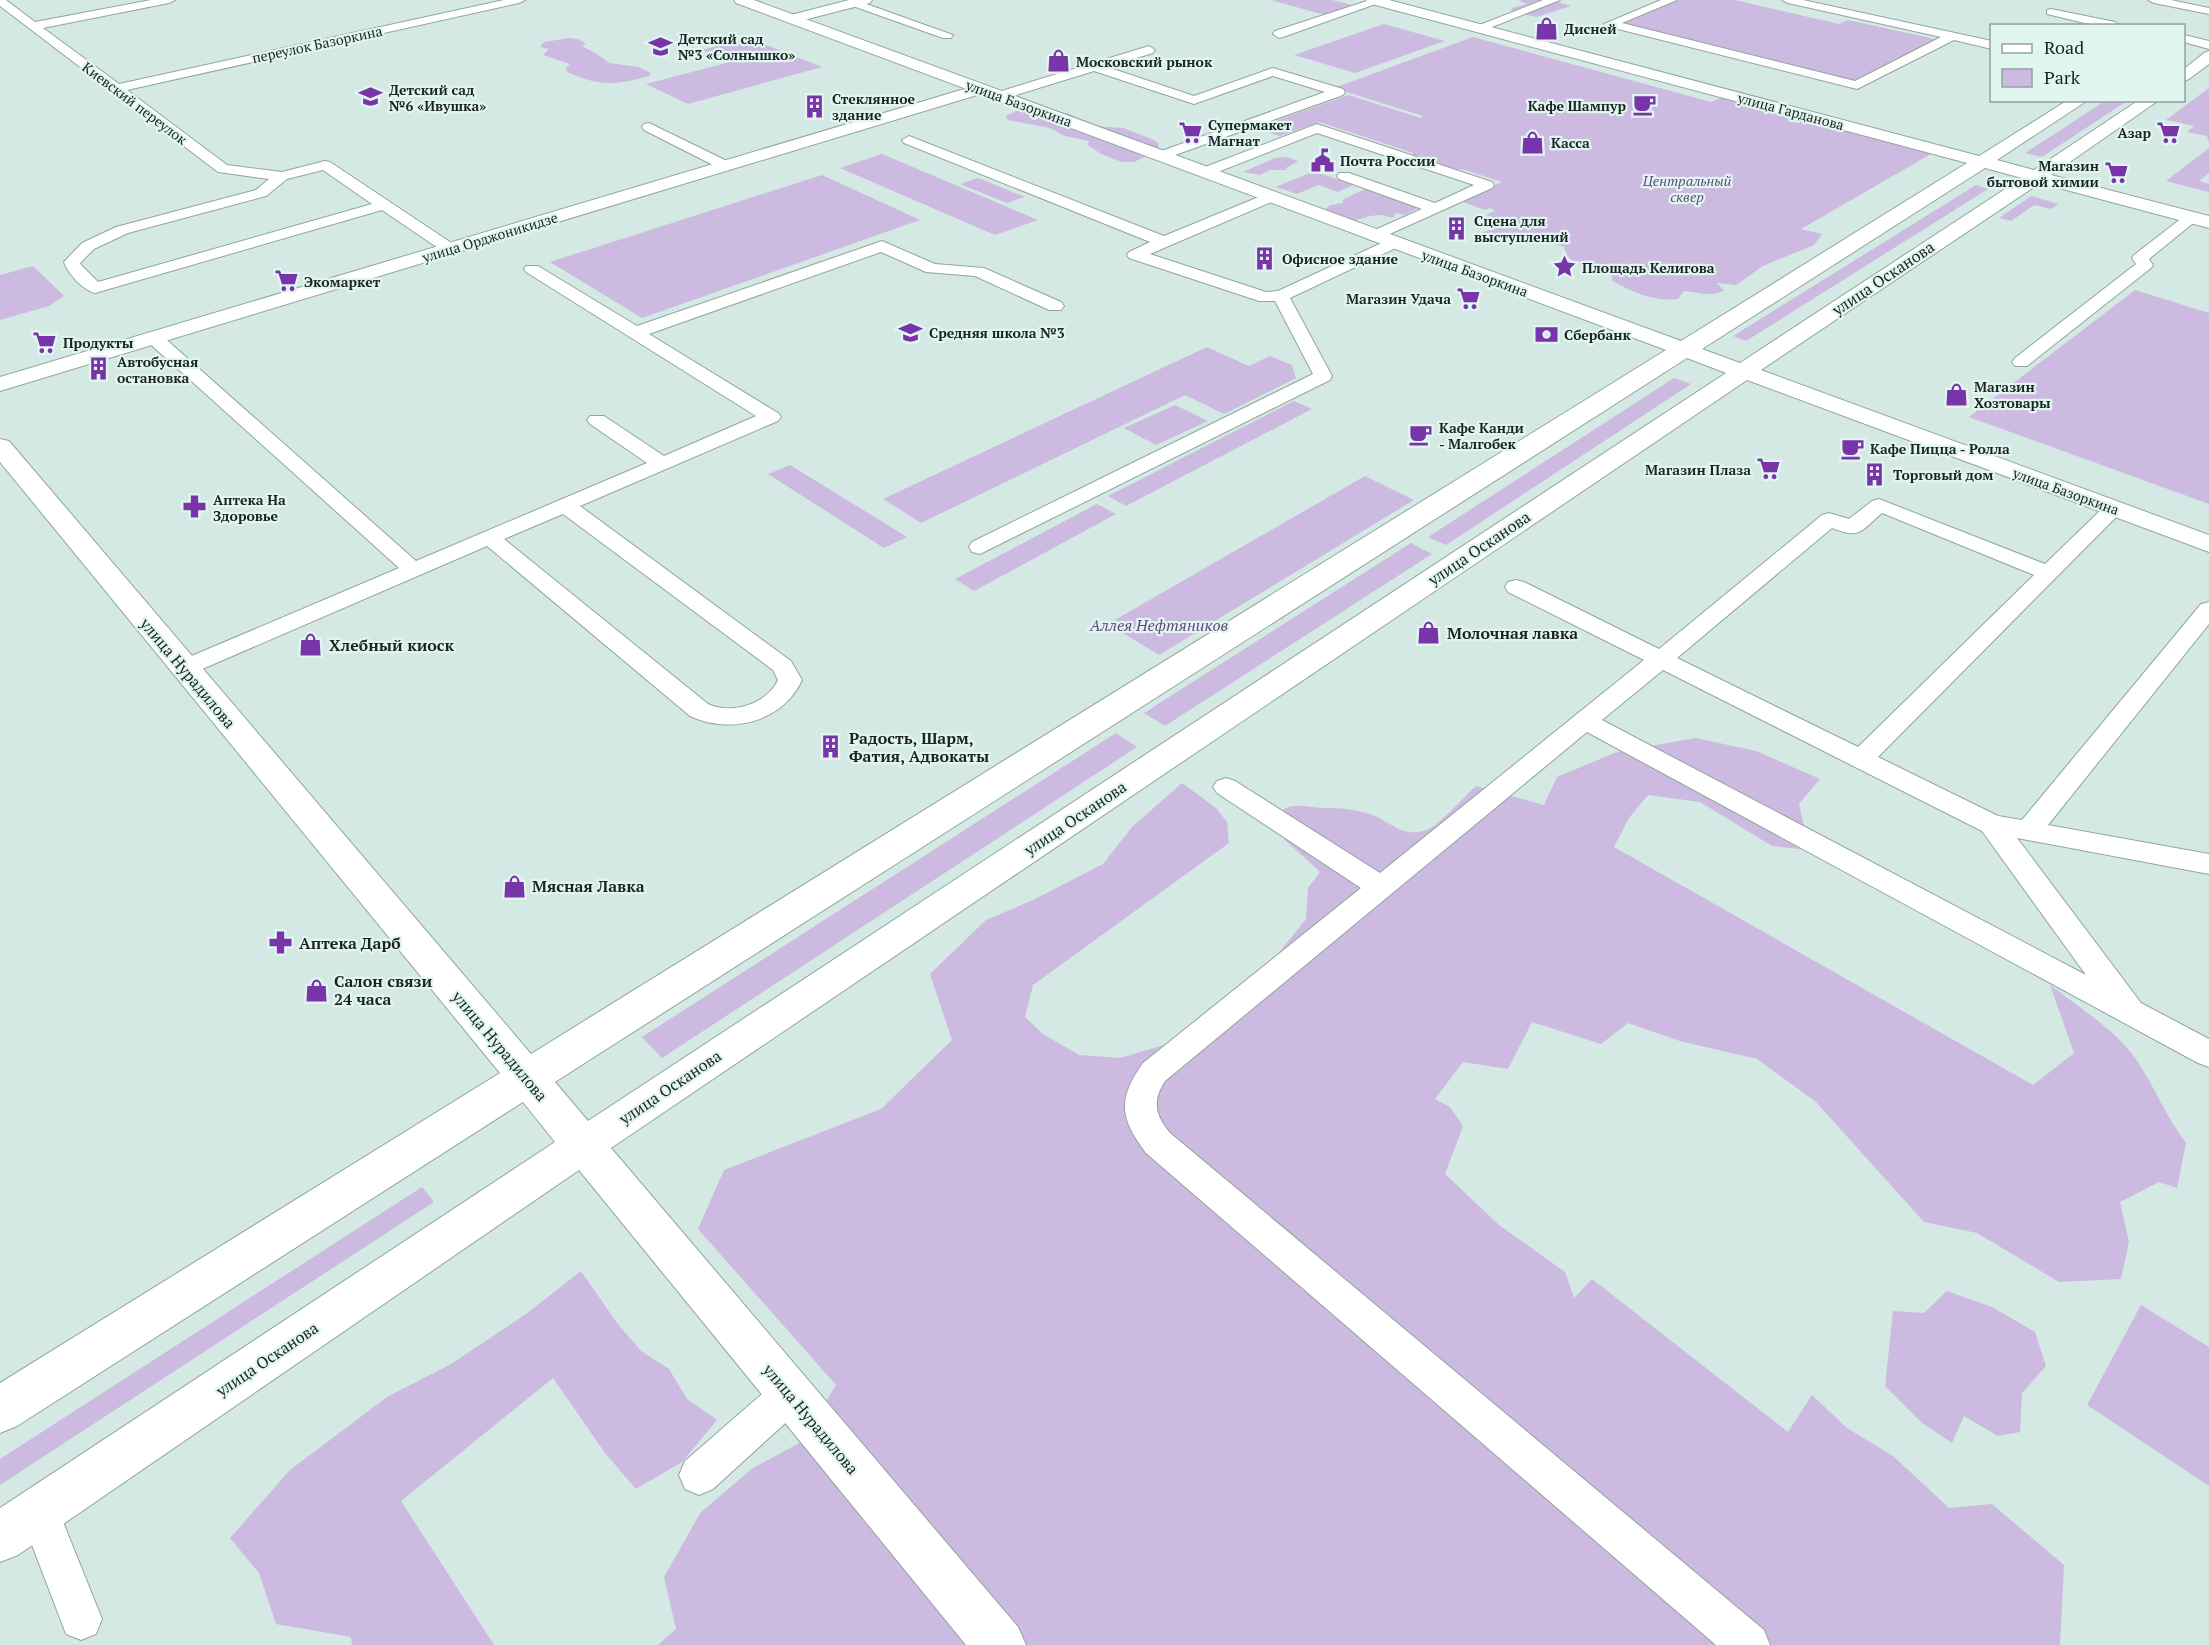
<svg xmlns="http://www.w3.org/2000/svg" width="2209" height="1645" font-family="'PT Serif',serif">
<style>
.green{fill:#ccbae1}
.lines{fill:none;stroke-linecap:round;stroke-linejoin:round}
.lane-casing{stroke:#91a59f;stroke-width:2}
.street-casing{stroke:#91a59f;stroke-width:2}
.secondary-casing{stroke:#91a59f;stroke-width:2}
.lane{fill:#fff;fill-rule:evenodd}
.street{fill:#fff;fill-rule:evenodd}
.secondary{fill:#fff;fill-rule:evenodd}
.labels{text-anchor:middle;dominant-baseline:central;stroke-width:4.5;stroke-linejoin:round;paint-order:stroke}
.far-poi-label{font-size:14px;font-weight:bold;fill:#1c2422;stroke:#e1f6f0;text-anchor:start}
.far-street-label{font-size:14px;fill:#1c2422;stroke:#e1f6f0}
.far-park-label{font-size:14px;font-style:italic;fill:#654881;stroke:#e1f6f0}
.street-label{font-size:16px;fill:#1c2422;stroke:#e1f6f0}
.park-label{font-size:16px;font-style:italic;fill:#654881;stroke:#e1f6f0}
.poi-label{font-size:16px;font-weight:bold;fill:#1c2422;stroke:#e1f6f0;text-anchor:start}
</style>
<rect width="100%" height="100%" fill="#d4e9e3"/>
<g class="green">
<path d="M1271,0H1332L1356,6L1328,16Z"/>
<path d="M1521,0H1552L1571,6L1536,17L1511,11L1512,8L1527,4L1519,1Z"/>
<path d="M1679,0H1735L1839,24L1848,20L1939,40L1854,82L1617,24Z"/>
<path d="M1384,24L1445,41L1355,73L1294,55Z"/>
<path d="M1473,37L1711,102L1722,97L1931,154L1801,229L1822,234L1814,245L1763,266L1736,285L1716,283L1724,290C1710,298 1699,292 1684,291L1678,299C1654,302 1633,292 1612,281V276C1595,268 1580,269 1566,255L1564,247C1550,242 1538,242 1523,236C1510,246 1493,244 1481,233L1510,223L1486,215L1495,211L1490,208L1485,210L1460,201L1502,182L1462,169L1452,170L1413,157V153L1319,122L1280,136L1256,128L1348,95L1421,118L1423,116L1334,88Z"/>
<path d="M569,38L578,39L586,44L582,46C591,51 601,56 609,63L639,67L651,73L649,76C614,86 600,86 567,72L566,68L570,64L543,55L549,49L540,47L544,42Z"/>
<path d="M749,38L822,67L688,104L646,84L730,62L702,50Z"/>
<path d="M2209,88V143L2207,136L2187,132L2194,126L2166,120Z"/>
<path d="M2105,101H2127L2042,157L2025,153Z"/>
<path d="M1022,108L1045,113H1067L1094,126L1123,128L1154,140L1159,144L1157,151L1134,162H1122L1101,154L1088,145L1089,141L1065,136L1050,128L1008,120L1006,116Z"/>
<path d="M2209,148V173L2199,181L2209,184V192L2166,181Z"/>
<path d="M882,154L1038,220L995,235L840,168Z"/>
<path d="M1286,157L1298,161L1286,168L1287,170H1270L1260,175L1243,172L1275,158Z"/>
<path d="M1314,171L1353,185L1338,192L1318,185L1297,194L1276,187Z"/>
<path d="M822,175L920,220L642,318L550,262Z"/>
<path d="M978,178L1025,197L1007,203L960,184Z"/>
<path d="M1976,185L1988,189L1746,341L1733,336Z"/>
<path d="M1365,189L1419,208L1404,215L1396,213L1394,217C1387,218 1386,215 1379,215C1368,216 1360,219 1350,222L1327,212L1326,209L1330,205L1343,203L1342,200Z"/>
<path d="M2031,196L2059,204L2051,209L2034,205L2011,221L1999,218Z"/>
<path d="M33,266L64,296L49,306L0,320V275Z"/>
<path d="M2135,290L2209,313V504L1969,417Z"/>
<path d="M1207,347L1249,366L1270,356L1292,365L1296,378L1224,414L1185,395L921,523L883,499Z"/>
<path d="M1674,378L1691,384L1446,545L1428,537Z"/>
<path d="M1294,401L1312,409L1126,506L1108,496Z"/>
<path d="M1175,405L1208,421L1156,445L1124,428Z"/>
<path d="M790,465L907,537L884,548L768,474Z"/>
<path d="M1365,476L1414,500L1159,655L1108,624Z"/>
<path d="M1097,504L1116,514L974,591L955,579Z"/>
<path d="M1411,543L1432,554L1165,726L1144,713Z"/>
<path d="M1116,733L1137,747L662,1058L642,1037Z"/>
<path d="M1696,738L1756,751L1820,779L1799,804L1809,850L1772,846L1700,802L1648,795L1629,818L1614,847L2033,1085L2074,1053L2050,985C2080,1008 2116,1030 2138,1062C2155,1088 2166,1117 2186,1143L2177,1188L2159,1182L2120,1202L2129,1242L2121,1279L2059,1282L1977,1233L1924,1222L1816,1102L1757,1059L1680,1041L1628,1023L1601,1044L1532,1022L1508,1069L1463,1062L1435,1099L1450,1107L1463,1126L1445,1174L1499,1225L1565,1272L1574,1298L1592,1279L1788,1432L1812,1395L1847,1428L1893,1456L1949,1508L1992,1504L2064,1565L2060,1645H658L676,1629L664,1577L701,1512L753,1468L801,1442L836,1385L698,1229L724,1170L881,1109L952,1040L930,974L986,920L1033,900L1103,864L1132,827L1182,783L1216,808L1227,822L1229,843L1033,985L1025,1017L1043,1034L1079,1055L1120,1058L1164,1045L1208,1016L1277,955L1306,919L1308,888L1320,872L1269,825C1288,798 1296,807 1324,808C1340,808 1355,809 1369,814C1392,821 1402,840 1429,829C1439,825 1466,795 1476,786L1544,805L1557,777L1617,752Z"/>
<path d="M422,1187L434,1202L0,1485V1459Z"/>
<path d="M581,1271L617,1323L641,1351L669,1369L687,1399L717,1420L682,1462L636,1489L605,1453L553,1378L401,1501L494,1645H352L351,1637L276,1624L259,1573L230,1538L290,1470L387,1397L451,1364L526,1314Z"/>
<path d="M1947,1291L1992,1307L2035,1332L2046,1366L2022,1393L2020,1432L1998,1436L1964,1416L1952,1443L1922,1423L1885,1386L1893,1311L1924,1313Z"/>
<path d="M2141,1305L2209,1347V1486L2087,1405Z"/>
</g>
<g class="lines">
<defs>
<g id="lane">
<path d="M0,0H6L35,22L151,0H175L169,3L43,28L119,84L504,0H525L519,3L127,90L227,165L282,172L325,161L330,162L456,246L458,249L456,252H444L382,210L95,293C83,290 68,274 64,262L82,243L116,227L256,190L269,179L218,172L0,6ZM323,170L372,204L98,282L82,266L80,263L94,249L128,233L266,196L287,179Z"/>
<path d="M1370,0L1384,1L1283,37L1279,38L1273,34L1275,31Z"/>
<path d="M1543,0H1560L1482,31H1474L1472,28Z"/>
<path d="M1661,0H1677L1622,23L1855,81L1941,37L1788,3L1782,0H1803L1992,41V49L1954,40L1857,89L1606,26L1604,24Z"/>
<path d="M2148,0H2171L2209,8V14L2154,3Z"/>
<path d="M850,1H858L953,35L951,38H943L850,5Z"/>
<path d="M2051,9L2115,22L2121,26H2097L2047,14V10Z"/>
<path d="M2184,35L2209,41V49L2184,42Z"/>
<path d="M1149,46L1155,50L1153,53L1107,67L1194,96L1273,68L1343,89L1345,92L1343,95L1161,160L1156,159L1154,156L1156,153L1325,92L1273,76L1194,104L1094,71L1000,100L993,96L995,93Z"/>
<path d="M649,123L731,163L733,166L726,170L721,169L644,130L642,127L644,124Z"/>
<path d="M1317,124L1492,182L1494,185L1492,188L1374,241L1368,239L1366,236L1368,233L1422,209L1339,179L1337,176L1339,173H1349L1435,203L1474,185L1317,133L1210,175L1205,176L1198,172L1200,169Z"/>
<path d="M909,136L1164,236L1266,194H1276L1279,197L1276,200L1150,254L1266,292L1278,291L1388,240L1394,238L1402,243L1400,246L1290,298L1332,376L1330,380L980,554L972,552L969,547L972,542L1313,374L1275,301H1259L1129,258L1127,255L1129,252L1150,242L904,143L902,140Z"/>
<path d="M2192,212L2200,217L2197,220L2149,259L2153,265L2151,268L2027,366H2015L2012,362L2015,358L2136,264L2132,258L2134,255L2187,214Z"/>
<path d="M882,241L935,264L984,268L1061,302L1064,306L1061,310H1049L975,276L926,272L881,252L649,334L778,413L781,417L778,421L580,506L791,661L802,680C783,722 730,735 690,716L487,546L193,673L184,675L175,673L172,668L175,663L399,568L148,342L145,338L148,334H160L416,561L647,463L590,424L587,420L590,416H604L664,456L756,416L526,272L524,269L526,266H538L637,326ZM563,514L773,670L778,680C767,704 731,715 708,704L504,539Z"/>
<path d="M1879,499L2045,564L2106,505L2113,503L2120,505L2124,509L1878,757L1998,816L2022,820L2201,604L2209,602V624L2048,825L2209,854V874L2017,838L2141,1003L2209,1039V1067L2198,1063L1587,732L1165,1081C1152,1101 1155,1115 1170,1133L1764,1630L1770,1645H1716L1146,1153C1120,1118 1117,1100 1143,1063L1361,888L1217,793L1213,787L1217,781L1226,778L1235,781L1380,873L1644,660L1508,592L1505,587L1508,582L1516,580L1524,582L1659,649L1822,515L1829,513L1849,519L1872,501ZM1882,513L2034,575L1858,747L1677,658L1832,528C1860,539 1860,532 1882,513ZM1663,670L1982,831L2086,975L1602,720Z"/>
<path d="M790,1375L803,1381L809,1394L803,1407L713,1489L699,1495L685,1489L679,1475L685,1461L777,1381Z"/>
<path d="M39,1491L53,1497L102,1619L96,1634L81,1640L66,1634L19,1511L25,1497Z"/>
</g>
<g id="street">
<path d="M849,0H872L870,3L792,23L785,19L787,16Z"/>
<path d="M981,84L987,86L989,89L987,92L0,391V377Z"/>
</g>
<g id="secondary">
<path d="M734,0H754L1681,341L1967,163L1368,3L1366,0H1389L1979,156L2068,100H2088L1997,160L2034,170L2139,100H2159L2051,175L2209,216V228L2040,183L1761,370L2209,535V552L1747,380L611,1148L1018,1627L1026,1645H966L579,1170L18,1555L0,1562V1508L555,1142L523,1102L17,1426L0,1433V1383L500,1073L0,462V439L9,441L531,1054L1666,350L736,3ZM1985,168L2022,178L1740,363L1702,349ZM1687,358L1726,373L588,1121L555,1082Z"/>
<path d="M2209,51V64L2189,79L2184,81V69L2204,53Z"/>
</g>
</defs>
<use href="#lane" class="lane-casing"/>
<use href="#street" class="street-casing"/>
<use href="#secondary" class="secondary-casing"/>
<use href="#lane" class="lane"/>
<use href="#street" class="street"/>
<use href="#secondary" class="secondary"/>
</g>
<defs>
<symbol id="shop-bare" viewBox="-9 -9 18 18"><path d="M-5-2.5h2.3a2.7 3.5 0 0 1 5.4 0H5L5.5 6h-11ZM-1.5-2.5h3a1.5 2.3 0 0 0-3 0Z" fill="#7735a9" stroke="#e1f6f0" stroke-width="2.5" paint-order="stroke"/></symbol>
<symbol id="school-bare" viewBox="-9 -9 18 18"><path d="M0-5L7-2L0 1L-7-2ZM-4 1L0 2.5L4 1V4Q0 6-4 4Z" fill="#7735a9" stroke="#e1f6f0" stroke-width="2.5" paint-order="stroke"/></symbol>
<symbol id="cafe-bare" viewBox="-9 -9 18 18"><path d="M-5.5-4.5H6V0H3Q3 3.5 0 3.5H-2.5Q-5.5 3.5-5.5 0ZM3-3.2v2h1.7v-2ZM-6 4.5H4V6H-6Z" fill="#7735a9" stroke="#e1f6f0" stroke-width="2.5" paint-order="stroke"/></symbol>
<symbol id="building-bare" viewBox="-9 -9 18 18"><path d="M-4-6H4V6H1V3H-1V6H-4ZM-2.5-4.3h1.7v1.8h-1.7ZM.8-4.3h1.7v1.8H.8ZM-2.5-1h1.7V.8h-1.7ZM.8-1h1.7V.8H.8Z" fill="#7735a9" stroke="#e1f6f0" stroke-width="2.5" paint-order="stroke"/></symbol>
<symbol id="supermarket-bare" viewBox="-9 -9 18 18"><path d="M-6-5.5h2.5l.6 2H6L4.5 2H-2.5L-4.4-4H-6ZM-1.5 3.2a1.3 1.3 0 1 0 .1 0ZM3 3.2a1.3 1.3 0 1 0 .1 0Z" fill="#7735a9" stroke="#e1f6f0" stroke-width="2.5" paint-order="stroke"/></symbol>
<symbol id="civic-bare" viewBox="-9 -9 18 18"><path d="M-.6-6.5H3V-4.5H.6V-3L4-1V1h2V6H-6V1h2V-1L-.6-3ZM-1.2 2.5V6h2.4V2.5Z" fill="#7735a9" stroke="#e1f6f0" stroke-width="2.5" paint-order="stroke"/></symbol>
<symbol id="sight-bare" viewBox="-9 -9 18 18"><path d="M0-6L1.8-2.2L6-1.7L2.9 1.2L3.7 5.4L0 3.3L-3.7 5.4L-2.9 1.2L-6-1.7L-1.8-2.2Z" fill="#7735a9" stroke="#e1f6f0" stroke-width="2.5" paint-order="stroke"/></symbol>
<symbol id="bank-bare" viewBox="-9 -9 18 18"><path d="M-6-4H6V4H-6ZM0-2.3a2.3 2.3 0 1 0 0 4.6a2.3 2.3 0 1 0 0-4.6Z" fill="#7735a9" stroke="#e1f6f0" stroke-width="2.5" paint-order="stroke"/></symbol>
<symbol id="pharmacy-bare" viewBox="-9 -9 18 18"><path d="M-2-6h4v4h4v4h-4v4h-4v-4h-4v-4h4Z" fill="#7735a9" stroke="#e1f6f0" stroke-width="2.5" paint-order="stroke"/></symbol>
</defs>
<g fill-rule="evenodd">
<use href="#shop-bare" x="1530" y="12" width="33" height="33"/>
<use href="#school-bare" x="644" y="30" width="33" height="33"/>
<use href="#shop-bare" x="1042" y="44" width="33" height="33"/>
<use href="#school-bare" x="354" y="80" width="33" height="33"/>
<use href="#cafe-bare" x="1628" y="88" width="33" height="33"/>
<use href="#building-bare" x="798" y="90" width="33" height="33"/>
<use href="#supermarket-bare" x="1174" y="116" width="33" height="33"/>
<use href="#supermarket-bare" x="2152" y="116" width="33" height="33"/>
<use href="#shop-bare" x="1516" y="126" width="33" height="33"/>
<use href="#civic-bare" x="1306" y="144" width="33" height="33"/>
<use href="#supermarket-bare" x="2100" y="156" width="33" height="33"/>
<use href="#building-bare" x="1440" y="212" width="33" height="33"/>
<use href="#building-bare" x="1248" y="242" width="33" height="33"/>
<use href="#sight-bare" x="1548" y="250" width="33" height="33"/>
<use href="#supermarket-bare" x="270" y="264" width="33" height="33"/>
<use href="#supermarket-bare" x="1452" y="282" width="33" height="33"/>
<use href="#school-bare" x="894" y="316" width="33" height="33"/>
<use href="#bank-bare" x="1530" y="318" width="33" height="33"/>
<use href="#supermarket-bare" x="28" y="326" width="33" height="33"/>
<use href="#building-bare" x="82" y="352" width="33" height="33"/>
<use href="#shop-bare" x="1940" y="378" width="33" height="33"/>
<use href="#cafe-bare" x="1404" y="418" width="33" height="33"/>
<use href="#cafe-bare" x="1836" y="432" width="33" height="33"/>
<use href="#supermarket-bare" x="1752" y="452" width="33" height="33"/>
<use href="#building-bare" x="1858" y="458" width="33" height="33"/>
<use href="#pharmacy-bare" x="178" y="490" width="33" height="33"/>
<use href="#shop-bare" x="1412" y="616" width="33" height="33"/>
<use href="#shop-bare" x="294" y="628" width="33" height="33"/>
<use href="#building-bare" x="814" y="730" width="33" height="33"/>
<use href="#shop-bare" x="498" y="870" width="33" height="33"/>
<use href="#pharmacy-bare" x="264" y="926" width="33" height="33"/>
<use href="#shop-bare" x="300" y="974" width="33" height="33"/>
</g>
<g class="labels">
<g class="far-poi-label">
<text x="1564" y="28">Дисней</text>
<text x="678" y="38">Детский сад<tspan x="678" dy="16">№3 «Солнышко»</tspan></text>
<text x="1076" y="61">Московский рынок</text>
<text x="389" y="89">Детский сад<tspan x="389" dy="16">№6 «Ивушка»</tspan></text>
<text x="832" y="98">Стеклянное<tspan x="832" dy="16">здание</tspan></text>
<text x="1626" y="105" text-anchor="end">Кафе Шампур</text>
<text x="1208" y="124">Супермакет<tspan x="1208" dy="16">Магнат</tspan></text>
<text x="2151" y="132" text-anchor="end">Азар</text>
<text x="1551" y="142">Касса</text>
<text x="1340" y="160">Почта России</text>
<text x="2099" y="165" text-anchor="end">Магазин<tspan x="2099" dy="16">бытовой химии</tspan></text>
<text x="1474" y="220">Сцена для<tspan x="1474" dy="16">выступлений</tspan></text>
<text x="1282" y="258">Офисное здание</text>
<text x="1582" y="267">Площадь Келигова</text>
<text x="304" y="281">Экомаркет</text>
<text x="1451" y="298" text-anchor="end">Магазин Удача</text>
<text x="929" y="332">Средняя школа №3</text>
<text x="1564" y="334">Сбербанк</text>
<text x="63" y="342">Продукты</text>
<text x="117" y="361">Автобусная<tspan x="117" dy="16">остановка</tspan></text>
<text x="1974" y="386">Магазин<tspan x="1974" dy="16">Хозтовары</tspan></text>
<text x="1439" y="427">Кафе Канди<tspan x="1439" dy="16">- Малгобек</tspan></text>
<text x="1870" y="448">Кафе Пицца - Ролла</text>
<text x="1751" y="469" text-anchor="end">Магазин Плаза</text>
<text x="1893" y="474">Торговый дом</text>
<text x="213" y="499">Аптека На<tspan x="213" dy="16">Здоровье</tspan></text>
</g>
<g class="far-street-label">
<text transform="translate(317 44) rotate(-12)">переулок Базоркина</text>
<text transform="translate(135 103) rotate(37)">Киевский переулок</text>
<text transform="translate(1019 103) rotate(20)">улица Базоркина</text>
<text transform="translate(1791 111) rotate(15)">улица Гарданова</text>
<text transform="translate(490 237) rotate(-17)">улица Орджоникидзе</text>
<text transform="translate(1475 273) rotate(20)">улица Базоркина</text>
<text transform="translate(2066 491) rotate(20)">улица Базоркина</text>
</g>
<g class="far-park-label">
<text x="1687" y="180">Центральный<tspan x="1687" dy="16">сквер</tspan></text>
</g>
<g class="street-label">
<text transform="translate(1883 278) rotate(-34)">улица Осканова</text>
<text transform="translate(1479 548) rotate(-34)">улица Осканова</text>
<text transform="translate(188 673) rotate(50)">улица Нурадилова</text>
<text transform="translate(1075 818) rotate(-34)">улица Осканова</text>
<text transform="translate(500 1046) rotate(50)">улица Нурадилова</text>
<text transform="translate(670 1087) rotate(-34)">улица Осканова</text>
<text transform="translate(267 1359) rotate(-34)">улица Осканова</text>
<text transform="translate(811 1419) rotate(50)">улица Нурадилова</text>
</g>
<g class="park-label">
<text x="1159" y="625">Аллея Нефтяников</text>
</g>
<g class="poi-label">
<text x="1447" y="633">Молочная лавка</text>
<text x="329" y="645">Хлебный киоск</text>
<text x="849" y="738">Радость, Шарм,<tspan x="849" dy="18">Фатия, Адвокаты</tspan></text>
<text x="532" y="886">Мясная Лавка</text>
<text x="299" y="943">Аптека Дарб</text>
<text x="334" y="981">Салон связи<tspan x="334" dy="18">24 часа</tspan></text>
</g>
</g>
<rect x="1990" y="24" width="195" height="78" fill="#e1f6f0" stroke="#92a29e" stroke-width="1.5"/>
<rect x="2002" y="44" width="30" height="9" fill="#ffffff" stroke="#92a29e" stroke-width="1.5"/>
<text x="2044" y="54" font-size="18" fill="#1c2422">Road</text>
<rect x="2002" y="69" width="30" height="18" fill="#ccbae1" stroke="#92a29e" stroke-width="1.5"/>
<text x="2044" y="84" font-size="18" fill="#1c2422">Park</text>
</svg>
